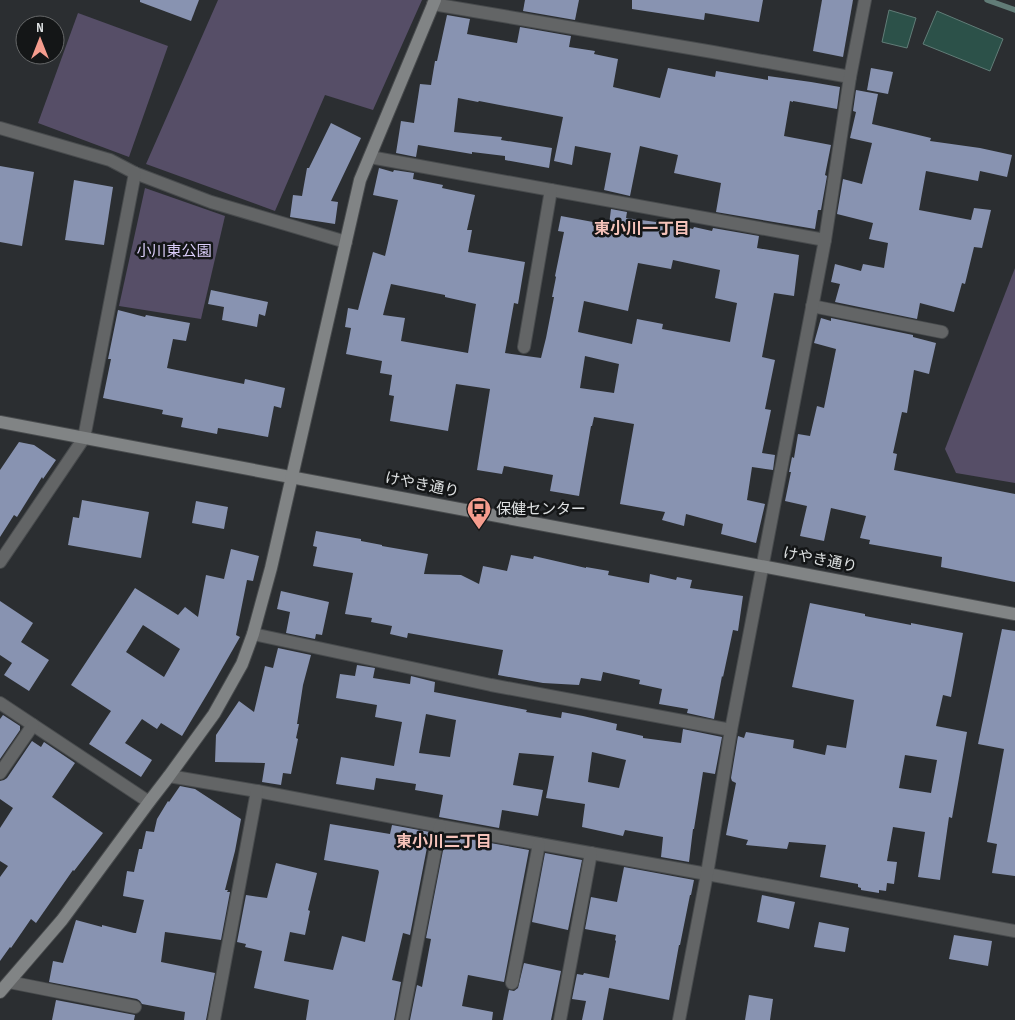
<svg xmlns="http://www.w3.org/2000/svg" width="1015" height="1020" font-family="'Sofia Sans Condensed','Noto Sans JP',sans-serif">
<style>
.green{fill:#564e67}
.water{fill:#2c5149;stroke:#617c77}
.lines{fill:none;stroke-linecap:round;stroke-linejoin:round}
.stream{stroke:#617c77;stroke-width:5.5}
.building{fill:#8893b1;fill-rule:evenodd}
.street-casing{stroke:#484b4d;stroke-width:14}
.secondary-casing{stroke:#484b4d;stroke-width:14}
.street{stroke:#636566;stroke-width:12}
.secondary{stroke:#818485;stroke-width:12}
.labels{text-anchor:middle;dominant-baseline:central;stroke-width:5;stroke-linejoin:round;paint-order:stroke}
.park-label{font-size:15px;fill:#dbcef9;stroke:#141617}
.street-label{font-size:15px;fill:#dee1e2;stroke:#141617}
.poi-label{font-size:15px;fill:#dee1e2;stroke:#141617;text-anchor:start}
.neighbourhood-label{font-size:16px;font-weight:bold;fill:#f6c3ba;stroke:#141617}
</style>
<rect width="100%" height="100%" fill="#2b2e31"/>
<g class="green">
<path d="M218,0H422L373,110L325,95L275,211L146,164Z"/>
<path d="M78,13L168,46L129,157L38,123Z"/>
<path d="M145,188L225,216L201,319L119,306Z"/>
<path d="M1015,268V483L956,473L945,449Z"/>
</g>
<g class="water">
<path d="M889,10L916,18L907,48L882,42Z"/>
<path d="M937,11L1003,39L990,71L923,44Z"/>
</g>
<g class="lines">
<path class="stream" d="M987,0L1015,10"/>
</g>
<g class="building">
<path d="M140,0H199L191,21L140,2Z"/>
<path d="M525,0H579L575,20L523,11Z"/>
<path d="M632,0H763L759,22L705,13L704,20L632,9Z"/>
<path d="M822,0H853L843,57L813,51Z"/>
<path d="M447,15L470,19L467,34L517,43L520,27L571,36L569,47L595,51L594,54L618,59L613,87L660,98L668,68L715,77L716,71L768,80V76L811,82L840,87L837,109L793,101V102L790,101L784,136L831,145L825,175L827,176L821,210H818L815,229L716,212L721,183L674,173L678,155L640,146L630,196L604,190L611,153L575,146L572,165L554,161L563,117L479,101L478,102L458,98L454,132L502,137L501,140L552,148L549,168L505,160V156L472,152V154L418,145L416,157L396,153L401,121L414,123L420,84L431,85L435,61H437Z"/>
<path d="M871,68L893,72L888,94L867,90Z"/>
<path d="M856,90L878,94L872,124L931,138L930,141L980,148L1012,155L1007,177L980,171L978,181L926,171L919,210L971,220L974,208L991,210L982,248L974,247L965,284L962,283L954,312L920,303L917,319L835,302L840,284L831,282L835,264L861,271L863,264L884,268L888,243L869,239L873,223L837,214L843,179L862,184L872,143L850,138L856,112L853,111Z"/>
<path d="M331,123L361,138L331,201L338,202L335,224L290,217L293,195L302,196L307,168H309Z"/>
<path d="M0,166L34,172L22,246L0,242Z"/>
<path d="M379,168L393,172L394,170L414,173L413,179L443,185L442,188L475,195L467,230H472L468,252L525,262L518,304L514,303L505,353L541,358L546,338L554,297H552L556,277L555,276L564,232L558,231L561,216L609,225L611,209L627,212L626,218L656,222V221L693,229L694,227L712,231L713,228L759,236L757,248L799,255L794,296L774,293L762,357L775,360L765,409L771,410L762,453L775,455L773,470L752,467L747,500L765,504L756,543L721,534L723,524L686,514L684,526L662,520L665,512L620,504L634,424L594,417L592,426H591L579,496L550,491L553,475L504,466L502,474L477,470L490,389L456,384L448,431L390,421L394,396L389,395L392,375L380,373L382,361L346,354L351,328L345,327L348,308L358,310L373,252L385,256L398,200L373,195ZM673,260L720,270L715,298L737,303L730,342L662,329L663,324L637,319L632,344L578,332L584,301L628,311L638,263L671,269ZM391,284L445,295V297L476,304L468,353L401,341L405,318L383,315ZM585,356L619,364L614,393L580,388Z"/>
<path d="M74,180L113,187L104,245L65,240Z"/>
<path d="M211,290L268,302L265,316L259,314L257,327L222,320L224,307L208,304Z"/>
<path d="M118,310L145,317L146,315L190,323L186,341L173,339L167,368L244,384L245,379L285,388L281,408L274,406L268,437L218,428L217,434L181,427L183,418L162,414L163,410L103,398L111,359H108Z"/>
<path d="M821,318L831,321V318L913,335V337L936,343L929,374L914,370L907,413L902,412L893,453L897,454L894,470L1015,494V582L941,567L942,557L869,544L870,540L860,538L866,516L831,508L824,541L800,536L807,506L785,501L791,472H789L792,457L794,458L798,434L810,436L817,406L824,408L836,349L814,343Z"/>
<path d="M19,442L34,445L56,460L43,479L42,477L17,517L14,515L0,537V470Z"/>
<path d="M82,500L149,512L141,558L68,545L73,517L79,518Z"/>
<path d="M196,501L228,507L224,529L192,523Z"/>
<path d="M316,531L361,539V541L382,545V546L428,554L424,574L461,575L479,584L483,566L507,571L511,555L533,559L534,556L586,568V567L609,571L608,575L649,583L650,574L676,580L677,577L692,580L690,588L743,596L738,631L733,630L723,677L722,676L714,719L687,713L688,709L659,704L662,689L639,684L640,680L603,672L601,681L581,678L579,685L543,683L498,675L503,650L408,633L407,638L390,634L392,626L371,622L372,618L345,614L353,573L313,566L317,547L313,546Z"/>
<path d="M231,549L259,556L253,581L247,580L236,635L240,637L212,686L182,736L161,723L157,729L142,719L125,743L152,760L141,777L89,744L111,711L71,685L135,588L178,615L185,607L198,617L206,575L224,579ZM143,625L180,649L164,677L126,652Z"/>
<path d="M281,591L329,602L322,635L316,634L315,639L286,633L290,612L277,609Z"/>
<path d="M0,601L33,623L21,642L49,660L29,691L4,675L12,663L0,655Z"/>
<path d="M810,603L865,614V616L911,625V623L963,633L951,697L943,695L936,726L967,732L952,818L949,817L940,880L918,877L925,832L893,827L887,861L897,862L894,884L887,883L886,891L879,890V893L861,890V888L858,887V884L820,877L826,845L789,842L787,849L746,845L748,840L726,835L736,783L732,781L731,778L738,736L744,738L746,732L794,740L793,748L825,755L827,745L846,748L854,700L792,687ZM905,755L937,760L931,793L899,788Z"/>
<path d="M1002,629L1015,631V876L992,873L997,844L987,842L1004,749L978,744Z"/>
<path d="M278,648L311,655L303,685L297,724H299L296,738L298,739L291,774L283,773L281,785L262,782L265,763L215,762L216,735L239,701L254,712L265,666L273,668Z"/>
<path d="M357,665L375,668L373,678L410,684L411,676L435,682L434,692L527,710L526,712L561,718L562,712L583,716L617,724L616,730L643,736V738L681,743L683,729L722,737L715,774L703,772L694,829H693L689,862L661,857L663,837L625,830L623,836L582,827L585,804L546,798L554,756L519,753L513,785L543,790L538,816L502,810L499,828L439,817L443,795L415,790L416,784L376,778L374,790L336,784L341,757L394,766L402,722L375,717L377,705L336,698L340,674L355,676ZM426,714L456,720L450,757L419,753ZM592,752L626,760L619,788L588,782Z"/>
<path d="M3,715L20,726V730L0,759V719Z"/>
<path d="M32,741L41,747L44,742L75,763L52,797L103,833L74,871L73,870L36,923L31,919L11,948L10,947L0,961V877L8,866L0,861V828L13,808L0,799V781L4,780L7,778Z"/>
<path d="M180,786L195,789L241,819L235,851L225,890H228L227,892H230L221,940L165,932L161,962L215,973L206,1020H184L185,1012L142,1004L140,1001L137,999L49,982L53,961L63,963L76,920L102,927V925L134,933H136L144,900L123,896L127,871L134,872L139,849H142L146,831L154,832L157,819L168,801L169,802Z"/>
<path d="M330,824L390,834L392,825L430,832L410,935L403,933L392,980L401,982L394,1020H306L309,1000L254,988L262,951L245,947L246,944L237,942L246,895L267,898L276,863L317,873L308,910L310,911L305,935L290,932L284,961L333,970L342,936L365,942L379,872L378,870L324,860Z"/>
<path d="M446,835L529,850L504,982L468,975L462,1006L493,1012L492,1020H410L417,985L422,987L431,939L426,938Z"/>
<path d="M545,853L582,860L568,930L532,922Z"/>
<path d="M624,867L694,880L691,895H690L680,945H679L669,1000L609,988L603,1020H582L586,1001L572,999L577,974L583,975L584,973L609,978L616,941L615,940L616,935L585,929L591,897L617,902Z"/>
<path d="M762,895L795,902L789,929L757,922Z"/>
<path d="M819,922L849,928L845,952L814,947Z"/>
<path d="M954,935L992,941L988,966L949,959Z"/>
<path d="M524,963L561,971L551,1020H503L509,990L514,991L518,988Z"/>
<path d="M749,995L773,999L770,1020H745Z"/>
<path d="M56,1000L135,1015L134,1020H52Z"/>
</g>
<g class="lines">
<defs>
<g id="street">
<path d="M433,4L713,52L850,77"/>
<path d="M0,128L110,160L135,173L211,202L346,242"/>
<path d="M370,157L825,240"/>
<path d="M812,306L942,332"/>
<path d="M524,347L551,190"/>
<path d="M0,562L84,438L135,173"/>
<path d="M253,634L491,685L731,730"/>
<path d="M0,703L149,802"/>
<path d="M0,773L33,725"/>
<path d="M169,776L257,791L440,826L707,874L1015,931"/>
<path d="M9,982L135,1007"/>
<path d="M512,983L539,844"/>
<path d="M214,1020L257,791"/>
<path d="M402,1020L440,826"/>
<path d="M560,1020L591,853"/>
<path d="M679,1020L707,874L731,730L825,240L850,77L865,0"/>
</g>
<g id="secondary">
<path d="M0,422L1015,614"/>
<path d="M0,992L62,920L149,802L169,776L214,714L242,664L253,634L271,568L360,180L435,0"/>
</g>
</defs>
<use href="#street" class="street-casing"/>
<use href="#secondary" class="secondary-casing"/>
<use href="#street" class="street"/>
<use href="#secondary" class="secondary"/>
</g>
<defs>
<symbol id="bus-pin" viewBox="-11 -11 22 30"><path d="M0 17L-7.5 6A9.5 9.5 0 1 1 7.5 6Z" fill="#f59d8e" stroke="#141617"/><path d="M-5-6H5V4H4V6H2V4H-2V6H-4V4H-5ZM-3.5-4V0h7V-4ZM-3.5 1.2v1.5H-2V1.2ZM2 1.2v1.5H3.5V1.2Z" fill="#111"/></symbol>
</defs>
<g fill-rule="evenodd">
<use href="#bus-pin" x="465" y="495" width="28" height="38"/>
</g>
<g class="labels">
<g class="park-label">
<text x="174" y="251">小川東公園</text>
</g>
<g class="street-label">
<text transform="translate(422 485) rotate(11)">けやき通り</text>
<text transform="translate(820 560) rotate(11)">けやき通り</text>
</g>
<g class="poi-label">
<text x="496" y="509">保健センター</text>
</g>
<g class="neighbourhood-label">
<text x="642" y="229">東小川一丁目</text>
<text x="444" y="842">東小川二丁目</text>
</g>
</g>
<g transform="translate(40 40)"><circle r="24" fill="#141617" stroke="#656768"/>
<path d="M0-4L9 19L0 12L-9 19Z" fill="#f59d8e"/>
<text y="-8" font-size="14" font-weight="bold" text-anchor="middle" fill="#dee1e2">N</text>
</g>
</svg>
